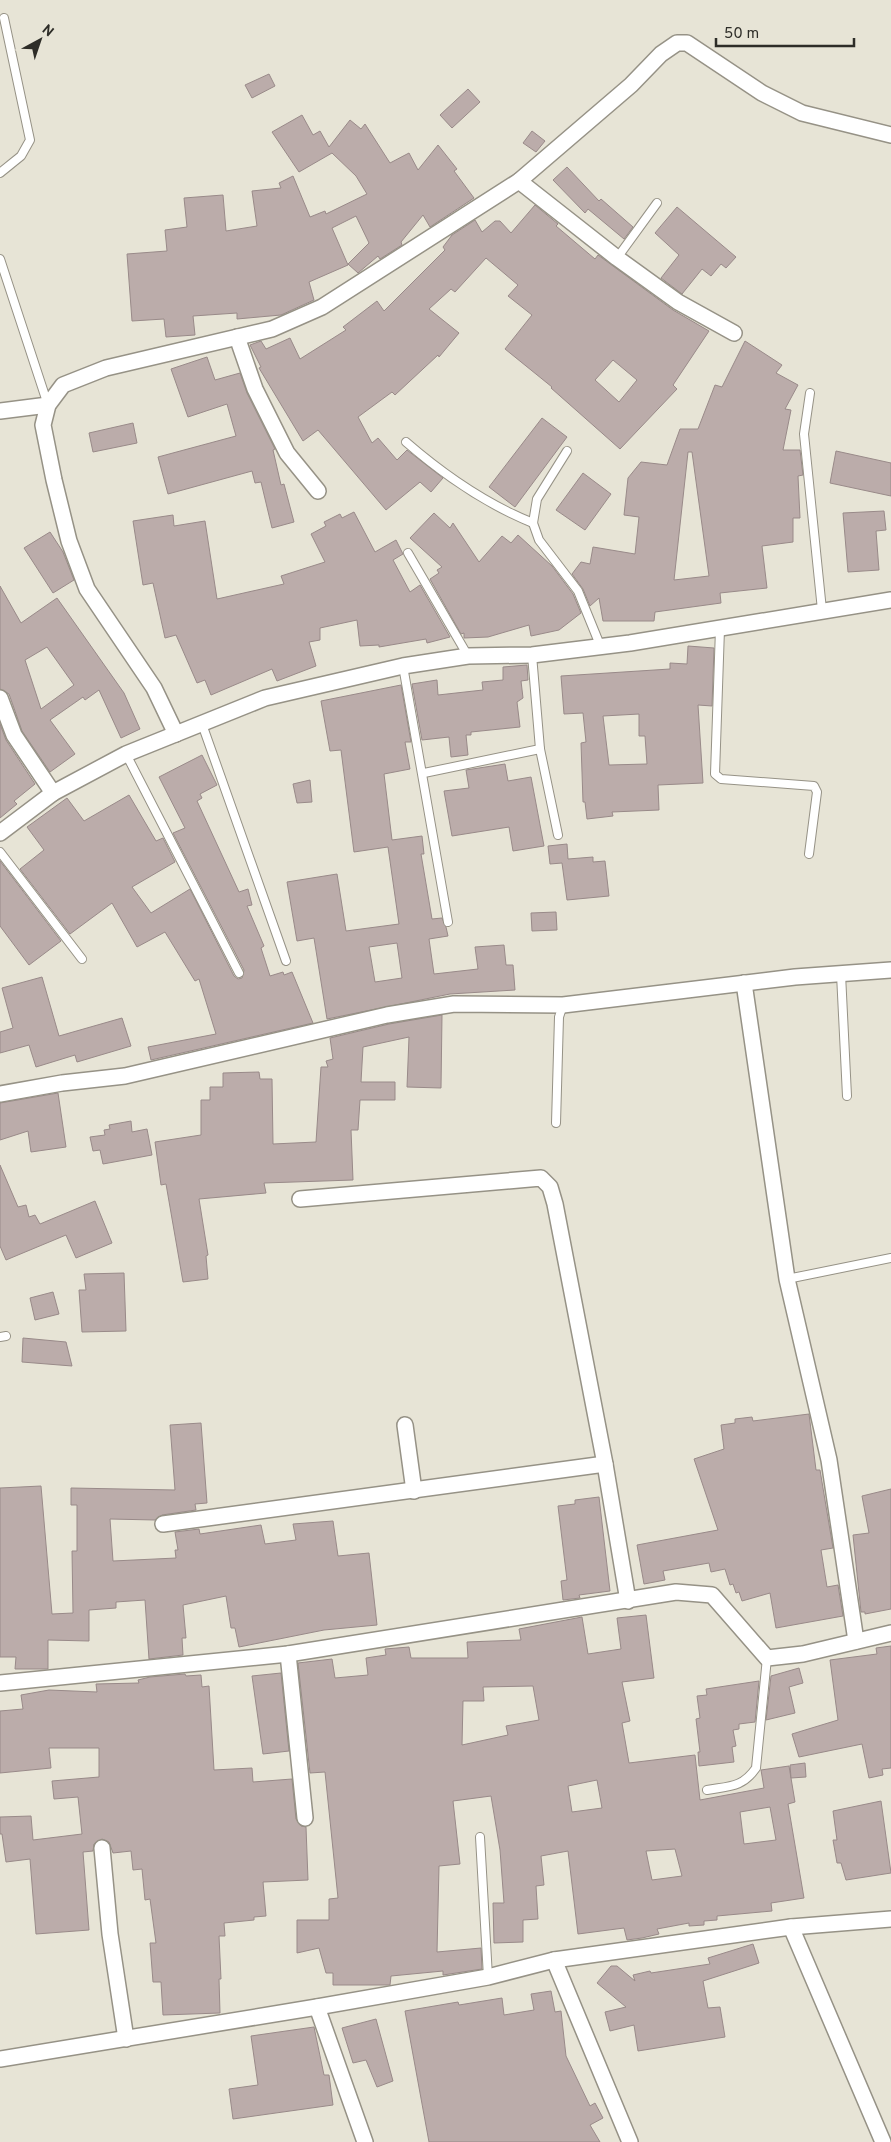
<svg xmlns="http://www.w3.org/2000/svg" width="891" height="2142" font-family="Overpass,sans-serif">
<style>
.building{fill:#bbacaa;stroke:#998a89;fill-rule:evenodd}
.lines{fill:none;stroke-linecap:round;stroke-linejoin:round}
.lane-casing{stroke:#969286;stroke-width:10}
.street-casing{stroke:#969286;stroke-width:18}
.lane{stroke:#fff;stroke-width:8}
.street{stroke:#fff;stroke-width:15}
</style>
<rect width="100%" height="100%" fill="#e7e4d6"/>
<g class="building">
<path d="M269,74L275,86L252,98L245,85Z"/>
<path d="M468,89L480,102L452,128L440,115Z"/>
<path d="M302,115L313,135L320,131L329,147L350,120L361,129L365,124L390,163L409,153L418,170L438,145L457,169L454,171L474,198L430,227L423,215L401,242L402,245L380,259L378,256L358,273L348,264L369,243L356,216L332,228L348,265L309,282L314,300L281,315L237,319V313L193,316L195,335L166,337L164,319L132,321L127,254L167,251L165,230L187,227L184,198L223,195L226,231L257,226L252,191L281,188L279,183L293,176L310,217L325,211L326,214L367,194L356,176L332,153L299,172L272,132Z"/>
<path d="M532,131L545,141L536,152L523,143Z"/>
<path d="M567,167L599,201L601,199L633,227L624,239L588,209L585,213L553,180Z"/>
<path d="M535,205L558,224L556,226L595,259L598,255L673,310L709,331L673,385L677,389L620,449L551,388L552,387L505,349L532,315L508,296L518,285L486,258L455,292L451,289L429,309L459,333L439,357L438,355L395,395L392,392L358,417L372,443L378,438L397,460L407,450L443,478L431,492L420,482L386,510L318,430L303,441L259,368L261,367L250,345L261,341L266,349L290,338L300,359L346,330L343,327L377,301L384,311L445,250L443,247L452,235L475,220L482,232L495,221H500L511,233ZM613,360L637,380L619,402L595,380Z"/>
<path d="M677,207L736,257L726,268L721,264L711,276L702,269L682,294L661,278L679,255L655,233Z"/>
<path d="M745,341L782,365L776,373L798,385L785,409L791,410L783,450H800L803,475L798,476L800,518H793V542L762,546L767,588L720,593L721,603L655,612L654,621H603L599,598L590,606L583,589L572,574L581,562L590,564L593,547L635,554L639,517L624,515L628,478L641,462L667,465L680,429H698L715,385L722,387ZM688,452H692L709,576L674,580Z"/>
<path d="M207,357L215,380L240,373L247,393L275,449L273,450L281,485L284,484L294,522L272,528L261,482L255,483L252,471L168,494L158,457L236,436L227,404L188,417L171,369Z"/>
<path d="M542,418L567,437L515,507L489,487Z"/>
<path d="M133,423L137,443L93,452L89,433Z"/>
<path d="M836,451L891,463V496L830,483Z"/>
<path d="M583,473L611,494L585,530L556,510Z"/>
<path d="M884,511L886,530L876,531L879,570L848,572L843,513Z"/>
<path d="M354,512L375,552L396,540L403,554L393,560L410,592L420,585L450,637L427,643L426,639L379,647V645L360,646L357,620L320,628V640L309,642L316,666L277,681L272,669L211,695L205,680L197,683L176,635L165,638L153,583L143,585L133,521L173,515L174,526L205,521L217,599L284,584L281,576L325,562L311,534L326,526L324,522L340,514L342,518Z"/>
<path d="M434,513L450,528L453,523L479,562L502,536L511,543L518,535L552,566L573,594L581,613L559,630L531,636L529,625L488,637L464,638V633L461,634L430,579L439,573L437,570L442,567L410,538Z"/>
<path d="M50,532L63,552L74,580L53,593L24,548Z"/>
<path d="M0,586L21,623L57,598L124,693L140,729L121,738L99,690L85,700L83,697L50,720L75,754L50,772L22,731L9,694L0,689ZM47,647L74,685L41,709L25,660Z"/>
<path d="M688,646L714,648L712,706L698,705L703,783L658,785L659,810L612,812L613,816L587,819L585,802H583L581,743L586,742L583,713L564,714L561,676L670,669V663L687,664ZM639,714V736H645L647,764L609,765L603,716Z"/>
<path d="M527,665L528,680L521,681L523,698L517,702L520,727L471,732V735H466L468,755L451,757L449,737L422,740L412,684L437,680L438,695L483,690L482,682L503,680V667Z"/>
<path d="M401,685L411,742H405L410,769L384,774L392,840L422,836L424,854H421L432,919L442,918L446,927L448,936L429,939L434,974L478,969L475,947L504,945L506,965H513L515,990L450,994L327,1019L314,938L297,941L287,882L337,874L346,931L399,924L388,847L354,852L341,750L330,751L321,701ZM397,943L402,978L375,982L369,947Z"/>
<path d="M0,724L6,740L35,784L14,801L17,804L0,818Z"/>
<path d="M202,755L217,785L200,794L202,798L197,801L239,892L248,889L252,905L247,906L264,946L261,948L270,976L283,972L284,975L292,972L313,1023L151,1060L148,1047L216,1034L199,979L195,981L165,932L137,947L112,903L70,934L20,869L44,850L27,827L67,798L84,821L129,795L156,841L163,838L175,862L132,887L151,913L190,889L234,976L238,979L242,978L244,970L173,833L185,828L159,777Z"/>
<path d="M505,764L508,781L531,777L544,846L513,851L509,827L452,836L444,791L469,788L466,770Z"/>
<path d="M310,780L312,802L297,803L293,784Z"/>
<path d="M567,844L568,859L593,857V862L605,861L609,896L567,900L562,863L550,864L548,846Z"/>
<path d="M0,861L61,941L29,965L0,926Z"/>
<path d="M556,912L557,930L532,931L531,913Z"/>
<path d="M42,977L59,1036L122,1018L131,1046L77,1062L75,1055L36,1067L29,1045L0,1053V1032L13,1028L2,988Z"/>
<path d="M442,1015L441,1088L407,1087L409,1037L363,1047L361,1082H395V1100H360L358,1130H351L353,1180L264,1183L266,1193L199,1199L208,1255L206,1256L208,1279L183,1282L166,1184L161,1185L155,1142L201,1135V1100H210V1087H223V1073L259,1072L260,1079H272L273,1144L316,1142L321,1067H328L326,1061L333,1059L330,1038L389,1024Z"/>
<path d="M58,1093L66,1147L31,1152L28,1131L0,1140V1103Z"/>
<path d="M131,1121L132,1132L147,1129L152,1155L103,1164L100,1150L93,1151L90,1137L105,1135L104,1130L110,1129L109,1125Z"/>
<path d="M0,1165L18,1207L26,1205L29,1217L35,1215L40,1224L95,1201L112,1243L76,1258L66,1235L6,1260L0,1246Z"/>
<path d="M124,1273L126,1331L82,1332L79,1290H86L84,1274Z"/>
<path d="M53,1292L59,1314L35,1320L30,1298Z"/>
<path d="M23,1338L66,1342L72,1366L22,1362Z"/>
<path d="M809,1414L816,1470H820L833,1548L821,1550L827,1587L838,1585L843,1616L776,1628L770,1593L742,1601L739,1592L736,1593L733,1584L730,1585L725,1569L711,1572L709,1563L663,1571L665,1580L644,1584L637,1545L718,1530L694,1459L724,1449L721,1425L735,1423V1419L752,1417L753,1421Z"/>
<path d="M201,1423L207,1503L195,1504L196,1510L162,1515L155,1520L110,1519L113,1561L176,1558L175,1550H178L175,1532L199,1529L200,1534L261,1525L265,1544L296,1540L293,1524L333,1521L338,1556L369,1553L377,1625L324,1630L239,1647L235,1628H231L226,1596L183,1605L186,1638H182L183,1655L149,1659L145,1600L116,1602V1608L89,1610V1641L48,1640V1669H15L16,1657H0V1488L41,1486L52,1614L73,1613L72,1551H77V1505H71V1488L175,1490L170,1425Z"/>
<path d="M891,1489V1609L865,1614V1612H861L853,1535L869,1533L862,1496Z"/>
<path d="M599,1497L610,1591L579,1595L580,1598L563,1600L561,1581L567,1580L558,1506L575,1504V1500Z"/>
<path d="M646,1615L654,1678L622,1682L630,1721L622,1723L629,1763L695,1755L700,1800L764,1788L761,1770L789,1766L795,1802L788,1804L804,1898L771,1903L772,1911L717,1916V1920L704,1921V1925L689,1926V1923L657,1929L659,1934L642,1938L627,1940L624,1928L578,1934L568,1851L541,1856L544,1885L536,1886L538,1919L523,1920V1942L494,1943L493,1903H504L500,1850L491,1796L453,1801L460,1864L439,1866L437,1952L481,1948L482,1969L443,1975V1971L391,1976L390,1985H333V1973H326L319,1948L297,1953V1920H329V1899L338,1898L325,1772L310,1773L298,1663L332,1659L335,1678L368,1675L366,1658L386,1655L385,1649L409,1647L411,1658H468L467,1642L521,1640L519,1629L582,1617L588,1654L621,1649L617,1618ZM533,1686L539,1720L506,1726L508,1735L462,1745L463,1701H484L483,1687ZM597,1780L602,1808L572,1812L568,1786ZM770,1807L776,1840L744,1844L740,1812ZM675,1849L682,1876L652,1880L646,1851Z"/>
<path d="M891,1646V1768L882,1769L883,1775L869,1778L862,1744L799,1757L792,1734L838,1720L830,1660L877,1654L876,1648Z"/>
<path d="M799,1668L803,1683L789,1687L795,1713L766,1720L771,1676Z"/>
<path d="M281,1673L289,1751L263,1754L252,1676Z"/>
<path d="M185,1674L186,1676L201,1675L202,1687L209,1686L214,1770L252,1768L253,1782L292,1779L296,1819L301,1826L306,1827L308,1880L263,1882L266,1916L254,1917V1920L224,1923L225,1936H219L221,1979H219L220,2013L163,2015L161,1982H153L150,1943H156L150,1899L145,1900L142,1869L133,1870L131,1851L113,1853L109,1842L102,1839L94,1844L93,1851L83,1852L89,1930L36,1934L30,1859L6,1862L2,1834H0V1817L31,1816L33,1840L82,1834L78,1797L54,1799L52,1781L99,1777V1748H49L51,1768L0,1773V1711L23,1709L21,1695L49,1690L97,1692L96,1684L139,1683L138,1680L150,1677Z"/>
<path d="M759,1681L755,1722L739,1724V1729L733,1730L736,1746L732,1747L734,1762L699,1766L698,1752H700L696,1719L700,1718L697,1696L707,1695L706,1689Z"/>
<path d="M805,1763L806,1777L791,1778L790,1765Z"/>
<path d="M881,1801L891,1873L846,1880L841,1863H837L833,1840H837L833,1811Z"/>
<path d="M753,1944L759,1963L703,1981L708,2008L720,2007L725,2037L638,2051L634,2025L610,2031L605,2012L626,2007L597,1983L611,1966H617L635,1981L633,1975L650,1971L651,1973L710,1964L708,1958Z"/>
<path d="M551,1991L555,2012L561,2011L566,2056L590,2106L595,2103L603,2118L590,2125L600,2142H429L405,2011L458,2002L459,2005L502,1998L504,2015L534,2010L531,1994Z"/>
<path d="M376,2019L393,2081L377,2087L366,2060L353,2063L342,2028Z"/>
<path d="M314,2027L324,2075H329L333,2105L233,2119L229,2089L258,2085L251,2036Z"/>
</g>
<g class="lines">
<defs>
<g id="lane">
<path d="M0,173L21,156L30,140L4,18"/>
<path d="M617,258L657,203"/>
<path d="M0,259L48,405"/>
<path d="M810,393L804,434L822,610"/>
<path d="M406,442C444,475 486,504 533,523"/>
<path d="M567,451L537,499L533,523L539,540L578,591L600,645"/>
<path d="M408,553L468,656"/>
<path d="M720,629L715,774L721,779L814,786L817,792L809,854"/>
<path d="M532,655L540,749L558,835"/>
<path d="M403,666L448,922"/>
<path d="M202,724L286,961"/>
<path d="M126,754L239,973"/>
<path d="M424,773L540,749"/>
<path d="M0,852L82,959"/>
<path d="M841,974L847,1096"/>
<path d="M556,1123L559,1017L563,1005"/>
<path d="M787,1279L891,1258"/>
<path d="M0,1337L6,1336"/>
<path d="M707,1790C729,1786 742,1788 756,1768L767,1658"/>
<path d="M480,1837L488,1977"/>
</g>
<g id="street">
<path d="M519,181L617,258L678,302L734,333"/>
<path d="M237,337L255,389L287,453L318,491"/>
<path d="M0,411L48,405"/>
<path d="M0,698L14,735L53,793"/>
<path d="M176,734L154,688L87,589L69,541L54,480L43,425L48,405L63,385L106,368L272,329L322,307L519,181L631,85L661,54L677,43H687L762,93L802,113L891,135"/>
<path d="M0,833L53,793L126,754L265,698L403,666L468,656L532,655L630,643L891,600"/>
<path d="M744,983L787,1279L829,1460L856,1641"/>
<path d="M0,1094L62,1083L125,1076L387,1015L454,1004L563,1005L795,977L891,970"/>
<path d="M300,1199L541,1178L550,1187L555,1204L605,1464L628,1601"/>
<path d="M405,1425L414,1491"/>
<path d="M163,1524L605,1464"/>
<path d="M288,1654L305,1818"/>
<path d="M0,1683L288,1654L676,1592L712,1595L767,1658L803,1654L891,1633"/>
<path d="M102,1848L110,1934L126,2039"/>
<path d="M791,1927L883,2142"/>
<path d="M554,1960L630,2142"/>
<path d="M317,2007L365,2142"/>
<path d="M0,2059L317,2007L488,1977L554,1960L791,1927L891,1919"/>
</g>
</defs>
<use href="#lane" class="lane-casing"/>
<use href="#street" class="street-casing"/>
<use href="#lane" class="lane"/>
<use href="#street" class="street"/>
</g>
<g transform="translate(40 40) rotate(40)" stroke="#e7e4d6" stroke-width="4" paint-order="stroke">
<path d="M0-4L9 19L0 12L-9 19Z" fill="#2e2d28"/>
<text y="-8" font-size="14" font-weight="bold" text-anchor="middle" fill="#2e2d28">N</text>
</g>
<path d="M716 38v8h138v-8" fill="none" stroke="#2e2d28" stroke-width="2.5"/>
<text x="724" y="38" font-size="15" fill="#2e2d28" stroke="#e7e4d6" stroke-width="4" paint-order="stroke">50 m</text>
</svg>
